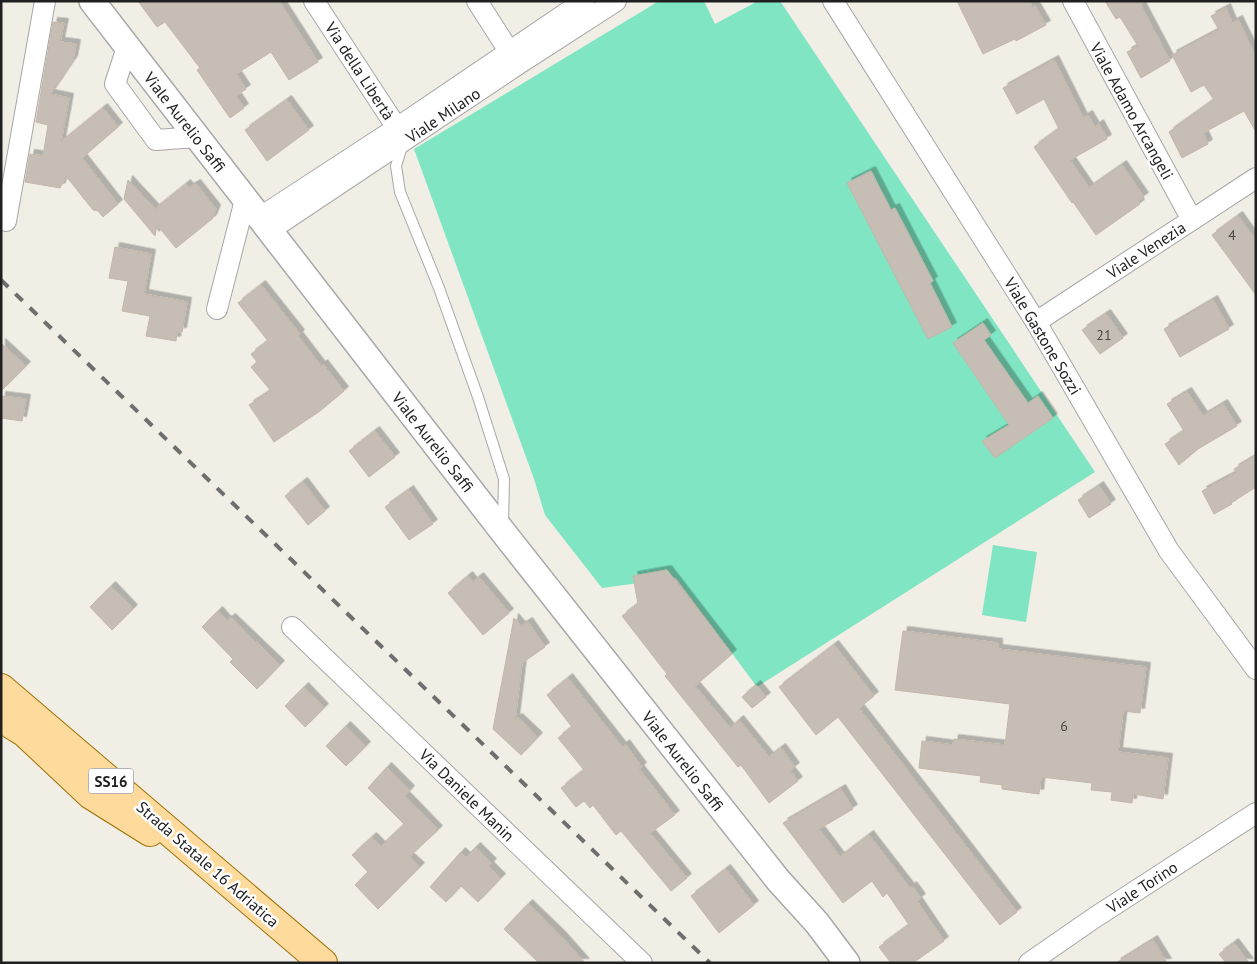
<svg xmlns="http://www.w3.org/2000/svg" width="1257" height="964" font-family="'PT Sans',sans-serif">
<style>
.pitch{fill:#7fe5c3}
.building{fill:#c6beb5;stroke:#c4b6a7;filter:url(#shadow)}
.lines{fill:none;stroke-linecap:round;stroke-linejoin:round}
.service-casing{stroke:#a7a7a7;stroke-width:12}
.minor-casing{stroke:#a7a7a7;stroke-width:22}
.tertiary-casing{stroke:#a7a7a7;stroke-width:28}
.primary-casing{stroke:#9c7100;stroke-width:30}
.service{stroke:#fff;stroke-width:10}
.minor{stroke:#fff;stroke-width:20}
.tertiary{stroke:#fff;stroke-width:25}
.primary{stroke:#ffda9d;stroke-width:28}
.rail{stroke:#6e6e6e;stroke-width:4;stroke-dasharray:10 10;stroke-linecap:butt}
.labels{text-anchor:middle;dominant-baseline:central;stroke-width:5;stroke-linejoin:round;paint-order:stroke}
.number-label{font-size:14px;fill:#4a4845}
.shield{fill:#fff;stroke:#636363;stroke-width:1}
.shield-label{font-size:15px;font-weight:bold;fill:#202020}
.street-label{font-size:16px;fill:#202020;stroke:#fff}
</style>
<defs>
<filter id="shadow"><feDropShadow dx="4.5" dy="-4.5" stdDeviation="0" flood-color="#0004"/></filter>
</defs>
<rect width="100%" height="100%" fill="#f1eee6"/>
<g class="pitch">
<path d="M659,1H704L715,24L758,1H780L1095,472L757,687L676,578L602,588L545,515L534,479L414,149Z"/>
<path d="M993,545L1037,552L1026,622L982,615Z"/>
</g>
<g class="building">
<path d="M138,1H279L318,62L289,80L271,52L236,74L246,89L236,96L244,108L230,118L197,70L200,68L165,22L157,27Z"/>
<path d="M957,1H1030L1032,7L1035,6L1046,25L1016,41L1015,39L983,54Z"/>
<path d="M1105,1H1145L1140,4L1170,61L1141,78L1127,52L1138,46L1120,17L1116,19Z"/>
<path d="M1226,8L1232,23L1238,20L1256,57V132L1244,111L1203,133L1208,144L1182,158L1169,132L1214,100L1204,85L1191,92L1172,55L1219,30L1211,16Z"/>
<path d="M53,22L64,23L60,42L76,44L73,60L50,94L69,98L61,142L103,108L118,127L82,158L118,204L103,217L98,211L93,210L66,176L60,188L25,182L30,154L43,156L48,125L36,122Z"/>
<path d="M1054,60L1083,118L1088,115L1095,127L1099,124L1107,139L1070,160L1089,188L1122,165L1144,197L1138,201L1140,204L1096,235L1073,202L1072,203L1034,147L1059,129L1044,99L1017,114L1003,88Z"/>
<path d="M287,100L309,130L267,161L245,130Z"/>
<path d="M871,171L891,210L895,208L933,281L930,283L952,327L928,339L847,183Z"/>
<path d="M128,180L155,209L186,184L189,188L196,184L216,209L212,219L176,248L157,225L155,236L124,199Z"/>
<path d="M1238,216L1256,241V295L1212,235Z"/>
<path d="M115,247L151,254L144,294L187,302L182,332H177L176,341L146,336L150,316L122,311L128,281L109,278Z"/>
<path d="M261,285L300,334L298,336L321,366L323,364L344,391L320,411L274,442L249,405L271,391L251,367L257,362L251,354L268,341L238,303Z"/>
<path d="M1213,300L1229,329L1180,357L1164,329Z"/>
<path d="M1106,314L1123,338L1100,354L1082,330Z"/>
<path d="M983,323L991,335L984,340L1028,403L1038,396L1053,418L995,458L982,441L1009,425L953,343Z"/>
<path d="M1,343L26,366L1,391Z"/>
<path d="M1187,392L1203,416L1223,404L1237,426L1198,449L1179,465L1165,444L1184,431L1167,404Z"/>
<path d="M1,396L26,399L22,421L1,418Z"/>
<path d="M375,431L395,457L369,477L349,451Z"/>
<path d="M1256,456V487L1231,503L1232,504L1214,514L1202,491L1236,473L1234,469Z"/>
<path d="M303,482L325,511L308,525L285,496Z"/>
<path d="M1099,486L1111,504L1089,518L1078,500Z"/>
<path d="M409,490L433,524L409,540L385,507Z"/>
<path d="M667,570L732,654L695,686L730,728L739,720L769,757L781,748L795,767L790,771L798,781L769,803L741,765L738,767L665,676L667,674L622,616L638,604L633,576Z"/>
<path d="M468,576L473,582L479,577L509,613L483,635L448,593Z"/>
<path d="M111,586L133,609L112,630L90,607Z"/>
<path d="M218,611L227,621L231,618L280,665L257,689L230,662L233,659L202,627Z"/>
<path d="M514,618L521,626L528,622L545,647L522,663L515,720L518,718L538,737L521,755L493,729Z"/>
<path d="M903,631L998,643V649L1146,667L1140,713L1123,711L1118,752L1168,758L1163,799L1133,794L1132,803L1111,800L1112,792L1091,790L1092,783L1041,777L1039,794L1002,789V785L980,782L981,776L919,768L922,741L953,745L954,739L1005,745L1010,704L895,690Z"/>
<path d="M834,645L874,696L859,708L1017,912L1000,925L838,717L816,735L779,687Z"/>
<path d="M568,678L622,747L625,744L642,767L639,769L675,815L650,833L687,878L671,891L621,831L616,835L593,805L590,808L584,801L576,807L561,788L584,770L558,738L572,727L547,695Z"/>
<path d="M756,685L766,697L752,708L742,697Z"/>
<path d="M304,687L324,708L305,727L285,706Z"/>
<path d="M346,726L366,746L346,766L326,746Z"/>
<path d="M387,767L410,790L405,796L438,830L409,857L420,867L378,909L355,885L368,872L352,855L372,837L381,846L404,824L368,788Z"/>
<path d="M841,789L853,809L819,829L840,857L869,835L910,888L912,886L921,898L917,901L944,941L913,963H891L879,947L909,925L887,893L883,897L872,881L843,903L783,823Z"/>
<path d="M476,847L492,863L489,866L501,878L478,902L461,886L446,902L430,887L461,852L466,857Z"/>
<path d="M726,869L754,905L719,933L691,896Z"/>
<path d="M528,904L561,936L585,963H539L504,929Z"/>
<path d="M1153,940L1167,963H1116Z"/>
<path d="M1234,943L1249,963H1226L1219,954Z"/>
</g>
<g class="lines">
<defs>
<path id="service" d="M403,143L396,166L400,192L439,288L478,397L504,479L503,524"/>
<g id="minor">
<path d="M314,1L397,128L402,139"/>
<path d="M477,1L509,51L517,59"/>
<path d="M833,1L1036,322L1169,551L1256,669"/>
<path d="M1073,1L1192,220"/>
<path d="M127,47L115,84L156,140L196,137"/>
<path d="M259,218L397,128L584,1"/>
<path d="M6,221L45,1"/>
<path d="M270,230L520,63L616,1"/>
<path d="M217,309L245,200"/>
<path d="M1036,322L1256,178"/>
<path d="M292,627L642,963"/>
<path d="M1029,963L1094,918L1256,813"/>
</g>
<path id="tertiary" d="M92,1L503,532L778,880L817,923L847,963"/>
<g id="primary">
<path d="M1,688L323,963"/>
<path d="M1,718L25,733L91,795L150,832"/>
</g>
</defs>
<use href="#service" class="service-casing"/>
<use href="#minor" class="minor-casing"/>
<use href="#tertiary" class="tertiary-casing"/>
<use href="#primary" class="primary-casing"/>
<use href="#service" class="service"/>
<use href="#minor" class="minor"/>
<use href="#tertiary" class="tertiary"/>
<use href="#primary" class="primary"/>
<path class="rail" d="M1,280L710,963"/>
</g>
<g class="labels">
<g class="number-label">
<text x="1232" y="235">4</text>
<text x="1104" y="335">21</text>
<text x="1064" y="726">6</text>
</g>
<rect class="shield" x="88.5" y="768.5" width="45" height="25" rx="4"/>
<g class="shield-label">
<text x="111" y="781">SS16</text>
</g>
<g class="street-label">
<text transform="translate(360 71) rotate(57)">Via della Libertà</text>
<text transform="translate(1132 111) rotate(61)">Viale Adamo Arcangeli</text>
<text transform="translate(443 115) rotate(-34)">Viale Milano</text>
<text transform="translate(185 122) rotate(52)">Viale Aurelio Saffi</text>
<text transform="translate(1146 250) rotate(-33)">Viale Venezia</text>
<text transform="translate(1043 336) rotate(59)">Viale Gastone Sozzi</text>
<text transform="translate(433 442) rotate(52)">Viale Aurelio Saffi</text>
<text transform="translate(683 761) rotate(52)">Viale Aurelio Saffi</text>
<text transform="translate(467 795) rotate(44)">Via Daniele Manin</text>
<text transform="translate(208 864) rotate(41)">Strada Statale 16 Adriatica</text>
<text transform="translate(1142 887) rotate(-33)">Viale Torino</text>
</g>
</g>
<rect width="1257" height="964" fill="none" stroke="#202020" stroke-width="5"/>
</svg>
